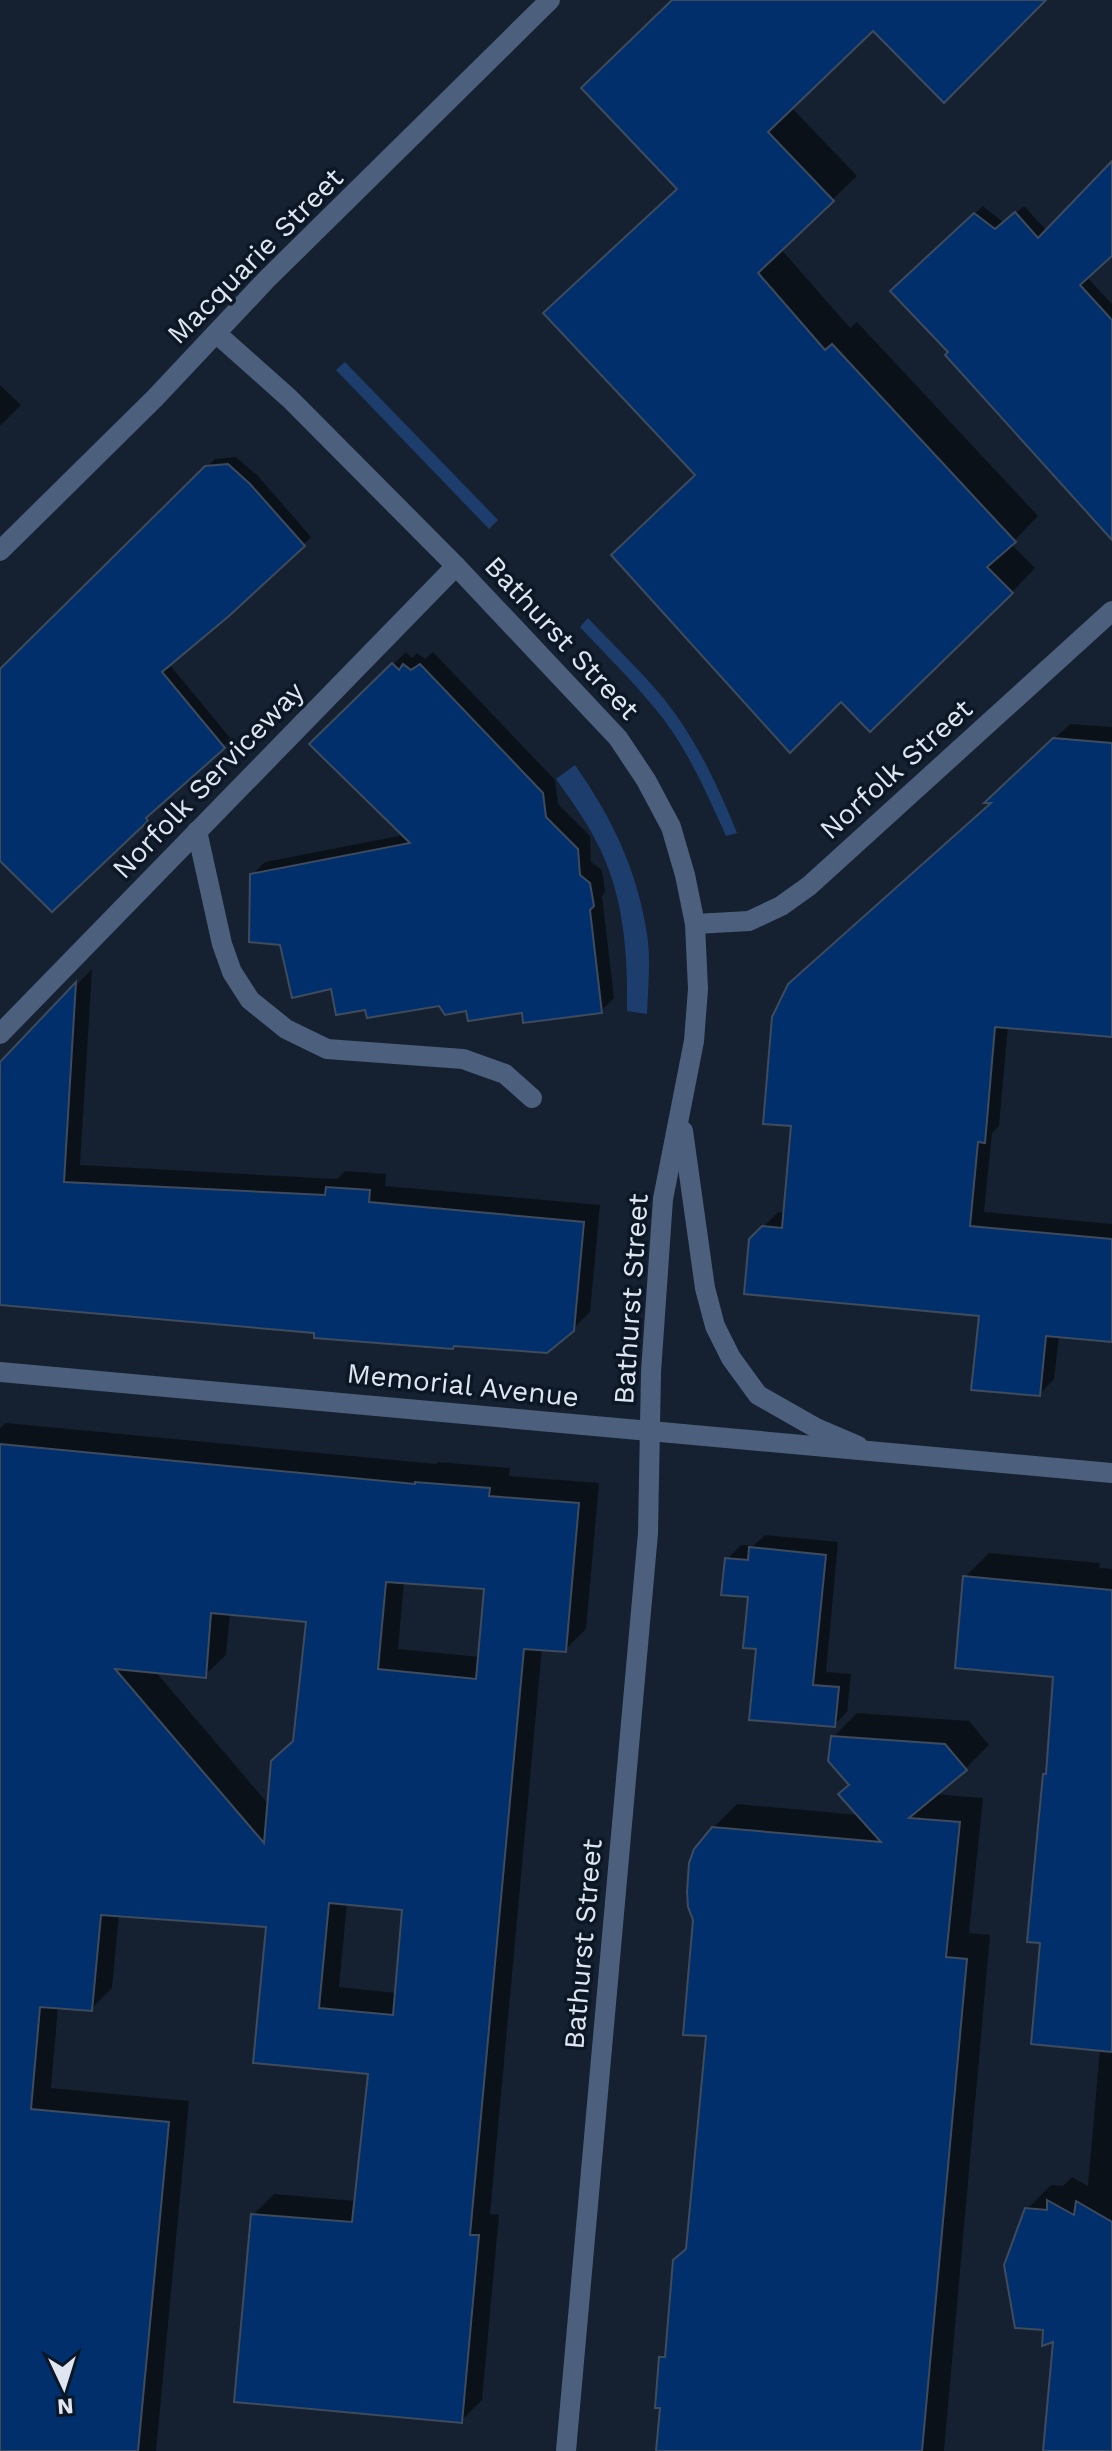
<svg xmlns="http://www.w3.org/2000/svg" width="1112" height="2451" font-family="'Work Sans',sans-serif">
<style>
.green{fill:#1d3e6d}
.shadow{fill:#0007;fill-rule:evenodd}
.building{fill:#002f6c;stroke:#3e4b5d;stroke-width:2;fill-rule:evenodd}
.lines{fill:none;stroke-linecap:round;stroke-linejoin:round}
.minor{stroke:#4c607d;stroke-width:20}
.tertiary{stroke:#4c607d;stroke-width:20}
.labels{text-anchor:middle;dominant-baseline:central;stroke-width:7;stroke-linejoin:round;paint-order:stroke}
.street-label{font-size:28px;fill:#dfe6f2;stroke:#0c1726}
</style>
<rect width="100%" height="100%" fill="#152130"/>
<g class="green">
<path d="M345,362L498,520L489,529L336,370Z"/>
<path d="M588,618C613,645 641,671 664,699C696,739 718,786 737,833L726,836C706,791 685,743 652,705C630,678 604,653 580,627Z"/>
<path d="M575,765C612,818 637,869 647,934C651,960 648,987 647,1014L627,1011C628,954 624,893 596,841C585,819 570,799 556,779Z"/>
</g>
<g class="shadow">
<path d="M672,0H1043L873,28L791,107L857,176L781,249L850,328L857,322L1038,516L1011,544L1035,568L1012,592L841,699L697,474L679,188Z"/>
<path d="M1112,163V254L1087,277L1112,304V509L950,352L893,291L983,206L1004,223L1024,206L1047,231Z"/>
<path d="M0,385L21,405L0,426Z"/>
<path d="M236,457L258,476L311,537L228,615L169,664L231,739L153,809L154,812L146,819L0,858V671L215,459Z"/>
<path d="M406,652L412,658L417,653L425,659L433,652L555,780L558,804L590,836L591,862L602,870L605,892L602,896L614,998L601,1011L468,1009L440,1004L367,1008L332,986L282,943L252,875L265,862L404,835L312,744Z"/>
<path d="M1070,724L1112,727V1035L1008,1026L999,1126L992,1133L984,1212L1112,1224V1340L1059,1335L1054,1379L1040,1394L981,1314L751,1240L778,1212L785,1213L1001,788Z"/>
<path d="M92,969L80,1165L337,1179L345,1171L386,1174L385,1186L600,1205L590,1312L572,1330L316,1331L0,1303V1064Z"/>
<path d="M6,1423L436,1464L438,1462L510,1468L509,1476L599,1483L586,1629L565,1650L542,1648L490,2214L499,2215L482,2400L461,2421L253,2215L274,2194L356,2201L370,2072L256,2061L269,1926L119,1914L112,1988L91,2009L58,2006L51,2088L189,2101L156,2451H0V1428ZM404,1581L486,1587L480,1657L398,1649ZM230,1613L308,1620L295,1740L269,1805L155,1671L205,1675L226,1655ZM347,1902L404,1908L397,1993L339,1987Z"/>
<path d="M765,1535L838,1542L826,1672L851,1674L847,1712L834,1725L758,1647L750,1595L727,1559L741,1545L753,1546Z"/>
<path d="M989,1553L1100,1563L1099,1568L1112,1569V2451H1045L1055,2339L1045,2328L1027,2209L1051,2185L1063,2186L1072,2177L1088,2186L1100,2049L1042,1941L1045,1775L1048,1772L1055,1675L965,1577Z"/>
<path d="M857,1713L969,1721L989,1745L965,1769L934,1794L983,1798L969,1933L990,1935L944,2451H658L662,2406L661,2358L667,2351L688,2247L708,2034L713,1828L737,1804L859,1815L851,1784L833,1737Z"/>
</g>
<g class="building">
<path d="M672,0H1046L944,103L873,31L768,132L834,201L758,273L825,350L832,344L1016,542L987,567L1013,593L870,732L841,702L790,753L611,555L695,475L543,313L677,189L581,88Z"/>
<path d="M1112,161V256L1080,285L1112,320V540L945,355L948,352L890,291L974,213L995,229L1015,212L1038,238Z"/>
<path d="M228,464L250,484L305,546L229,616L162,672L225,748L146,818L148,821L52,912L0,861V669L205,466Z"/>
<path d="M392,663L399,670L403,664L411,670L420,664L543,793L546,817L578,849L580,875L590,883L594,906L590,910L602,1013L523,1023L522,1013L468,1021L466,1011L445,1015L439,1006L367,1018L365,1010L336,1015L331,989L292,998L280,945L249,942L250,874L410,843L309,744Z"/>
<path d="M1053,738L1112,743V1037L995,1027L985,1143L978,1142L970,1226L1112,1239V1342L1046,1336L1040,1396L971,1390L979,1316L744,1294L749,1239L762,1226L782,1228L791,1126L763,1124L772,1017L788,984L991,803H984Z"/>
<path d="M76,982L64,1182L325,1195L326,1187L370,1190L369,1202L584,1222L574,1331L547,1353L454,1346L453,1349L314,1338V1333L0,1305V1062Z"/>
<path d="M0,1444L415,1484V1482L490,1488L489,1496L579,1503L566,1652L524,1649L470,2235H479L462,2423L234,2402L251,2214L352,2222L368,2074L253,2063L266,1927L101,1915L92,2011L40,2007L31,2109L169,2122L138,2451H0ZM386,1582L484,1589L476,1679L378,1669ZM211,1613L306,1622L293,1741L271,1761L264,1843L115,1669L206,1678ZM329,1903L402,1910L393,2015L319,2008Z"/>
<path d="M749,1547L826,1555L813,1685L839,1687L835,1727L749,1720L756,1649L743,1648L748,1597L721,1595L725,1558L748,1560Z"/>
<path d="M963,1576L1112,1590V2052L1031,2044L1040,1943L1027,1942L1043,1774H1046L1053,1677L955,1668Z"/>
<path d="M831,1736L945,1744L967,1770L909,1818L960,1822L946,1957L967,1959L922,2451H656L660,2408H655L659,2357H665L673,2260L686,2249L706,2036L683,2035L693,1920L688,1907L687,1892L689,1863L694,1849L712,1827L881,1842L838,1794L849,1785L828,1761Z"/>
<path d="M1047,2200L1074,2215L1076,2201L1112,2222V2451H1043L1053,2342L1042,2346L1043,2330L1015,2328L1004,2265L1025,2208L1047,2210Z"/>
</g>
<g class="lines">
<g class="minor">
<path d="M197,831L222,944L232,972L250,1000L286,1029L327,1049L463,1059L505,1074L532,1098"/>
<path d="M695,924L749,921L781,906L809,886L1112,611"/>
<path d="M0,1034L456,566"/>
</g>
<g class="tertiary">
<path d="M217,334L290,399L456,566L618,738L646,780L671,827L685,875L695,924L698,989L694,1041L663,1199L651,1372L648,1533L566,2451"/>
<path d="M0,551L155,398L267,279L550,0"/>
<path d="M683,1131L705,1288L715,1326L731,1358L758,1395L816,1428L858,1446"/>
<path d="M0,1372C371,1403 741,1442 1112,1473"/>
</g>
</g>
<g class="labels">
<g class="street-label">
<text transform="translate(255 256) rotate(-45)">Macquarie Street</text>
<text transform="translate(562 638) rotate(47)">Bathurst Street</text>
<text transform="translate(896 769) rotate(-42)">Norfolk Street</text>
<text transform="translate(208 780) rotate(-46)">Norfolk Serviceway</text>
<text transform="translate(631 1299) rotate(-86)">Bathurst Street</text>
<text transform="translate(463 1385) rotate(6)">Memorial Avenue</text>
<text transform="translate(583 1944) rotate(-85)">Bathurst Street</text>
</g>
</g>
<g transform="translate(64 2387) rotate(176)" stroke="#0c1726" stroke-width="6" paint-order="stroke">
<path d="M0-6L14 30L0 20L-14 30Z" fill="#dfe6f2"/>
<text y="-12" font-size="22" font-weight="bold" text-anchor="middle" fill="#dfe6f2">N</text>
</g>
</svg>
